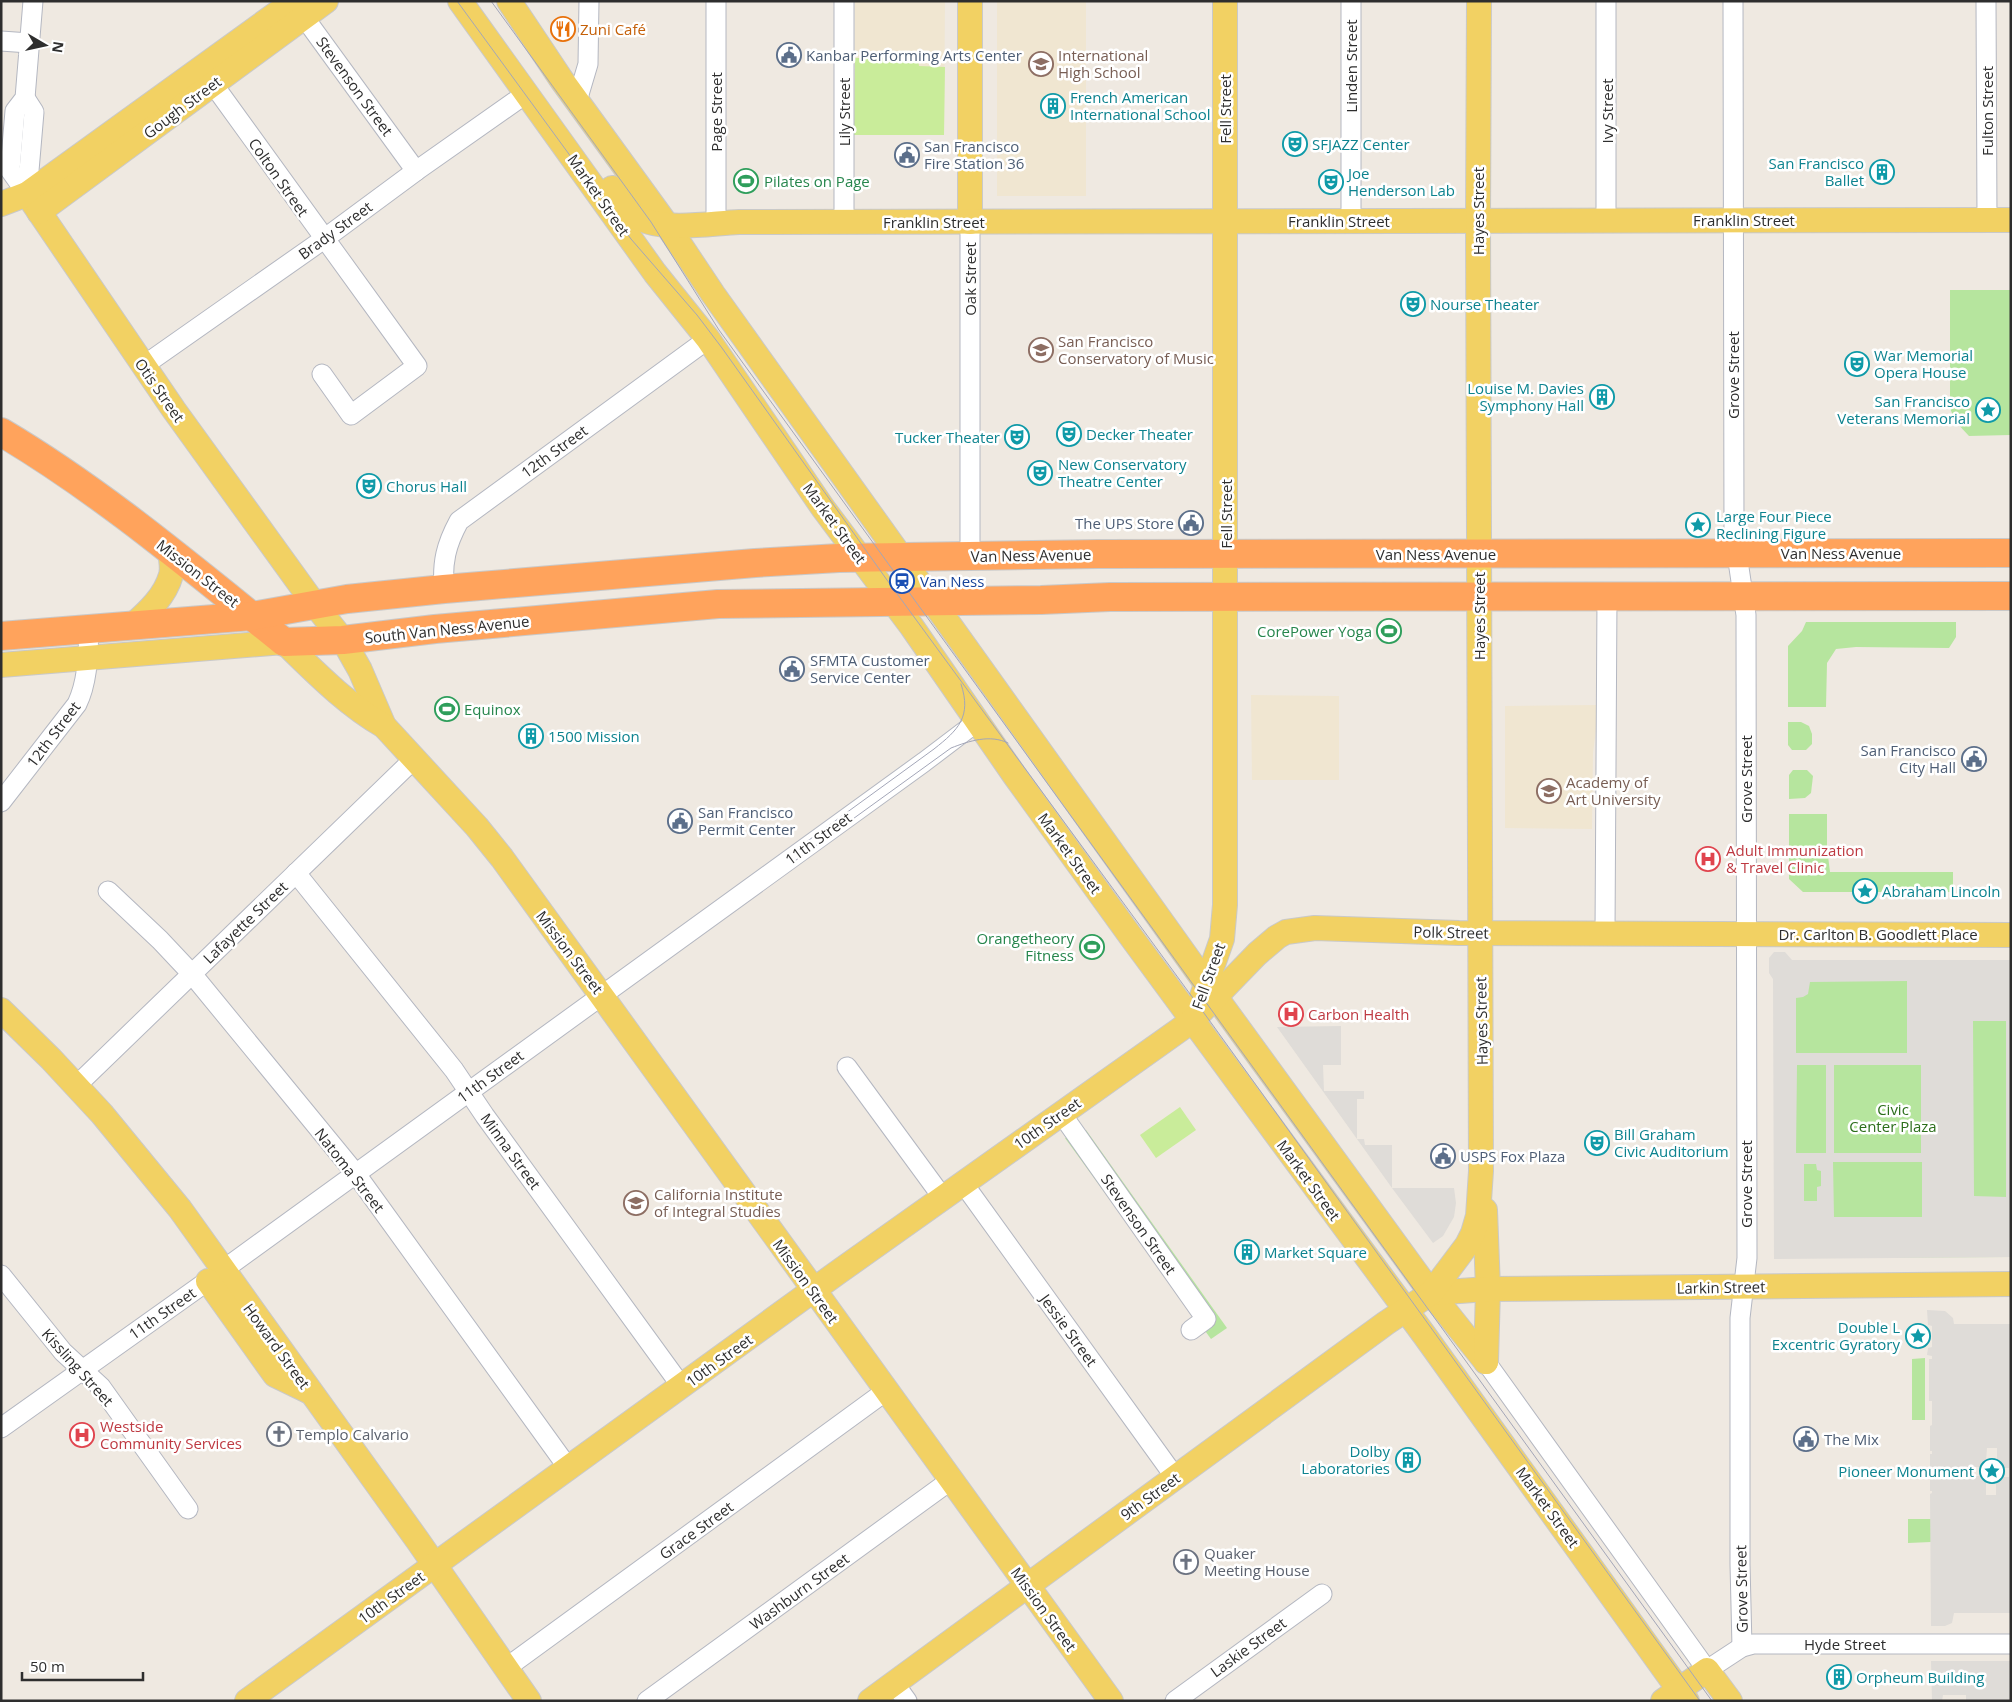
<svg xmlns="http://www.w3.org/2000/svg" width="2012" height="1702" font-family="'Open Sans',sans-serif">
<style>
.education{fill:#f0e6d1}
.green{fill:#b6e59e}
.pitch{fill:#c9ec9a}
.plaza{fill:#dfdcd8;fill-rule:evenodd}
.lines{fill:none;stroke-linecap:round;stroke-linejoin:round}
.minor-casing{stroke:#b4b7c1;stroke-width:21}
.major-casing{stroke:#c9c9c9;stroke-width:26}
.highway-casing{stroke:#c9c9c9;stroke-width:30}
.minor{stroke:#fff;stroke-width:19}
.major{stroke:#f2d163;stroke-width:24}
.highway{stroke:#ffa35c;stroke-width:28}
.tram{stroke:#a3a6b8;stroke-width:1}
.labels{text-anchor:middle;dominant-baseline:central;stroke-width:5;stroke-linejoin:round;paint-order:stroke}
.food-label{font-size:15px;fill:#c56008;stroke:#fff;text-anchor:start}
.service-label{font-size:15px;fill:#4e5e75;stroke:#fff;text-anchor:start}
.education-label{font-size:15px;fill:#785e54;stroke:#fff;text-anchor:start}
.street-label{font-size:15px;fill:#2e2e2e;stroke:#fff}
.culture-label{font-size:15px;fill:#0d838f;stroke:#fff;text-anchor:start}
.leisure-label{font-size:15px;fill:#27864d;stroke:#fff;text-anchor:start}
.transit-label{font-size:15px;fill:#164399;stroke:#fff;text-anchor:start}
.health-label{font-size:15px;fill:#be3a42;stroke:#fff;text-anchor:start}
.park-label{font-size:15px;fill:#2c6e1b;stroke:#fff}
.worship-label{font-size:15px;fill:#5b616d;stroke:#fff;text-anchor:start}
</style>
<rect width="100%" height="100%" fill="#efe9e1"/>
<g class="education">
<path d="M855,1H945L944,135H854Z"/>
<rect x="997" y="1" width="89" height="195"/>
<path d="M1251,695L1339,696V780H1252Z"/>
<path d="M1599,705L1593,753L1592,829L1505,828V706Z"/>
</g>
<g class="green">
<path d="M1950,290H2011L2010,435L1969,436L1955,421L1950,408Z"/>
<path d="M1806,622H1956V637L1949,648L1856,647L1836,649L1827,663L1826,707H1788V646L1802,631Z"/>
<path d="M1788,722H1801L1809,726L1812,734V744L1806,750H1792L1788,745Z"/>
<path d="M1793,770H1807L1813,776L1811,793L1805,798L1789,799V775Z"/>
<path d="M1789,814H1827V848L1830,872H1953V892H1803L1789,879Z"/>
<path d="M1790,963H2011V1257L1775,1258Z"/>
<path d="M1086,1130L1227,1328L1211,1339L1065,1138Z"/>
<path d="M1925,1358V1420H1912V1359Z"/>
<path d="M1908,1519H1931V1542L1908,1543Z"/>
</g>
<g class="pitch">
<path d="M855,58H918L919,66L945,67L944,135H854Z"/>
<path d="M1180,1107L1196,1130L1156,1158L1140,1135Z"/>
</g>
<g class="plaza">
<path d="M1774,952H1785L1792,960H2011V1257L1774,1259L1773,979L1769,973V958ZM1907,981V1053H1796V998L1803,997L1808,994L1810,982ZM1973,1021H2006V1197L1974,1196ZM1797,1065H1826V1153H1796ZM1921,1065V1153H1834V1065ZM1833,1162H1922V1217H1834ZM1804,1164H1816L1817,1170L1821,1171V1186L1817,1187V1201H1804Z"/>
<path d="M1341,1026V1065H1323L1324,1091H1364V1099H1357V1139H1364L1365,1145H1392V1188H1454L1456,1203L1454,1217L1443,1236L1433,1243L1392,1188L1277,1027Z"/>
<path d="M1927,1310L1945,1311L1953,1318L1954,1324H2011V1613H1954L1952,1623L1945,1626H1931L1930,1494L1932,1493V1491H1930V1454H1932V1451H1930V1426L1932,1425V1401H1929V1359H1932V1356L1927,1355L1928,1348L1932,1347V1326L1928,1325ZM1987,1448H1997V1461L2002,1468H2009V1477H2002L1996,1483V1495H1986V1482L1981,1476H1974V1467H1981L1986,1461Z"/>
<path d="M1931,1661H2011V1701H1966V1695H1943L1942,1701H1932Z"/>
</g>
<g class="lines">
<defs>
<g id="minor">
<path d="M716,1V223"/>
<path d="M844,1V222"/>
<path d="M1351,1V221"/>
<path d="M1733,1L1734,534L1746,615L1747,1258L1740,1318V1564L1742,1647"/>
<path d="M1986,1L1987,220"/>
<path d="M296,6L416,171"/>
<path d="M1,41L29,43"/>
<path d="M213,84L417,366L351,415L322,374"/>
<path d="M25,98L34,112L27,194"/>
<path d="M577,101L588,64L589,1"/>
<path d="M27,194L10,170L15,111L25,98L33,1"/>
<path d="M1606,220V1"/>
<path d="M970,222V556"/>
<path d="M143,366L324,239L416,171L527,93"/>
<path d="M444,589C442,562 446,545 459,521L708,339"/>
<path d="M1,802L77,704C88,681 88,654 89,629"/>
<path d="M296,873L454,1070L485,1116L682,1387"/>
<path d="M108,891L160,940L192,974L356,1174L569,1469"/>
<path d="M1605,933L1607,597"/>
<path d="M847,1067L943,1198"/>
<path d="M76,1086L414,759"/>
<path d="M1061,1113L1206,1319L1191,1330"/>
<path d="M963,1183L1175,1477"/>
<path d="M1,1275L63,1352L101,1387L188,1509"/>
<path d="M1486,1362L1707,1670L1742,1647L1753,1644H2011"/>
<path d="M1,1428L223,1270L924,762L978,721"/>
<path d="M506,1668L886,1391"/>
<path d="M894,1683L907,1701"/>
<path d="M647,1701L951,1480"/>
<path d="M1175,1701L1322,1594"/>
</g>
<g id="major">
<path d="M460,1L655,273L708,339L823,508L912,627L1015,776L1129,934L1425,1336L1687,1701"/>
<path d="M509,1L561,79L667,225L713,294L1207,985L1431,1293L1486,1362"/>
<path d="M970,1V222"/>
<path d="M612,188C619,197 625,209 634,215C659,233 710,223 739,222L2011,220"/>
<path d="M27,194L174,410L315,605L343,640L360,670L384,726"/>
<path d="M1,204L27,194L294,1"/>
<path d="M39,212L326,1"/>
<path d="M133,625C149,611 165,596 171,575C173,568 171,559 170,552"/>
<path d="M1,665L284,642C316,673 346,704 384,726L477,827L502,858L1111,1701"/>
<path d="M1202,996L1222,939L1225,905V1"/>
<path d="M1,1010L51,1059L102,1114L180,1209L418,1541L529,1701"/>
<path d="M1485,1210L1488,1289L1486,1362"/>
<path d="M208,1281L275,1375L308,1391"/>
<path d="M1431,1293L1488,1289L2011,1284"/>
<path d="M247,1701L837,1273L1192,1021L1257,954L1277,937L1286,932L1315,928L1459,933L2011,935"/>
<path d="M870,1701L1386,1323L1431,1293L1467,1245L1473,1233L1478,1216L1481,1171L1478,220L1479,1"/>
<path d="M1663,1701L1707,1670L1730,1701"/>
</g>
<g id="highway">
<path d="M1,432C101,491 193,569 284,642L343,640L435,629L718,604L1041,600L1110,597L2011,596"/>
<path d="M1,636L252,616L347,599L444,589L755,563L839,558L1098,554L2011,553"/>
</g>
</defs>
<use href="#minor" class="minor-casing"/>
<use href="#major" class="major-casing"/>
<use href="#highway" class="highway-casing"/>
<use href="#minor" class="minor"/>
<use href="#major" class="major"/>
<use href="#highway" class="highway"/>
<g class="tram">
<path d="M457,1L631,239L697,315L722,348L887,580L1212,1024L1700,1701"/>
<path d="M491,1L651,222L719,330L1712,1701"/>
<path d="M787,856L934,749C958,730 972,717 961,684"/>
<path d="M792,863L951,748C969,741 990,734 1008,743"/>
</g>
</g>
<defs>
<symbol id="restaurant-ring" viewBox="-11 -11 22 22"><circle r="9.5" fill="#fff" stroke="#e8710a" stroke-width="1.5"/><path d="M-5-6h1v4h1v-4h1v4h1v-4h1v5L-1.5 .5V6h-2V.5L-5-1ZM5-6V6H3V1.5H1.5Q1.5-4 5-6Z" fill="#e8710a"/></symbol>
<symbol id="civic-ring" viewBox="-11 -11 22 22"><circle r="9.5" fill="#fff" stroke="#5c6f8a" stroke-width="1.5"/><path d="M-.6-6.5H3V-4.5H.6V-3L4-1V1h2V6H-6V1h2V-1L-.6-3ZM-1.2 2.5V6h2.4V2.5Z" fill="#5c6f8a"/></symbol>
<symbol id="school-ring" viewBox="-11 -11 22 22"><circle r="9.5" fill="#fff" stroke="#8d6e63" stroke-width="1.5"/><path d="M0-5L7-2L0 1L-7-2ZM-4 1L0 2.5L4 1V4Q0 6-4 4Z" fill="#8d6e63"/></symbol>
<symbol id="building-ring" viewBox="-11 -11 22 22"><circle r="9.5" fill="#fff" stroke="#0f9aa8" stroke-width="1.5"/><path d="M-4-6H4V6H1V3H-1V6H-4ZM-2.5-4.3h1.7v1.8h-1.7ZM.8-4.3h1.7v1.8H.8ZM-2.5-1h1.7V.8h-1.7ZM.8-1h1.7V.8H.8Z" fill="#0f9aa8"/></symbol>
<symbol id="theatre-ring" viewBox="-11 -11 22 22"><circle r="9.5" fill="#fff" stroke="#0f9aa8" stroke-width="1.5"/><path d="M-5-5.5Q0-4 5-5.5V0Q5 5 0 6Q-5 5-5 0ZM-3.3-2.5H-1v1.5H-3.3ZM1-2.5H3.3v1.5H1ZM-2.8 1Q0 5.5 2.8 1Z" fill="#0f9aa8"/></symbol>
<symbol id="stadium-ring" viewBox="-11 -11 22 22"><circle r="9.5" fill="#fff" stroke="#2e9e5b" stroke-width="1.5"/><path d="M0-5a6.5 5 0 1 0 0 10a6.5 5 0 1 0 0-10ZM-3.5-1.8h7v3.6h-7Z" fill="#2e9e5b"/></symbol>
<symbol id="sight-ring" viewBox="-11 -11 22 22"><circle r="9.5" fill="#fff" stroke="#0f9aa8" stroke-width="1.5"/><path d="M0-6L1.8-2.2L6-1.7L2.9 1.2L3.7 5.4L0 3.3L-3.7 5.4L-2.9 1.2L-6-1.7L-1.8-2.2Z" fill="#0f9aa8"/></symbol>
<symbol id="station-ring" viewBox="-11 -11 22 22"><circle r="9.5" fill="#fff" stroke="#1a4fb4" stroke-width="1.5"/><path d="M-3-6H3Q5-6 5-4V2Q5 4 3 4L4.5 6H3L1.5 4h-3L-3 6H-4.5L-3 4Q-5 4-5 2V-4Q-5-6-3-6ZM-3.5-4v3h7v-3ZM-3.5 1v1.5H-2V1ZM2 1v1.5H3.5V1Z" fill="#1a4fb4"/></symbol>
<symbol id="university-ring" viewBox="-11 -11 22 22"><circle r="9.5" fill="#fff" stroke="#8d6e63" stroke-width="1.5"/><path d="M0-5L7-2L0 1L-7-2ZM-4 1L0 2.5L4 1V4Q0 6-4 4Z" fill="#8d6e63"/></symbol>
<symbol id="hospital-ring" viewBox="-11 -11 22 22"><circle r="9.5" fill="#fff" stroke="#e0444e" stroke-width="1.5"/><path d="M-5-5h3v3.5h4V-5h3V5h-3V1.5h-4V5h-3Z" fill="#e0444e"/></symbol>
<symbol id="church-ring" viewBox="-11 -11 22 22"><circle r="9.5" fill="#fff" stroke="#6b7280" stroke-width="1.5"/><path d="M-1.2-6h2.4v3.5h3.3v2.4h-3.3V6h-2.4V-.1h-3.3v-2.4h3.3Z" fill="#6b7280"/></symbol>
</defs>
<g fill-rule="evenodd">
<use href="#restaurant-ring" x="549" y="15" width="28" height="28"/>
<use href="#civic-ring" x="775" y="41" width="28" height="28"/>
<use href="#school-ring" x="1027" y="50" width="28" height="28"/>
<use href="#building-ring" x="1039" y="92" width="28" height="28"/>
<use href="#theatre-ring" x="1281" y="130" width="28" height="28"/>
<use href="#civic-ring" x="893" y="141" width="28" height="28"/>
<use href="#building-ring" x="1868" y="158" width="28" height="28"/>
<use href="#stadium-ring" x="732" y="167" width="28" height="28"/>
<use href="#theatre-ring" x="1317" y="168" width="28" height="28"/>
<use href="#theatre-ring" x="1399" y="290" width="28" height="28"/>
<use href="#school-ring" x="1027" y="336" width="28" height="28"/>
<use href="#theatre-ring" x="1843" y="350" width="28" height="28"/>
<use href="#building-ring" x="1588" y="383" width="28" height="28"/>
<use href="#sight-ring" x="1974" y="396" width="28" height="28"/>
<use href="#theatre-ring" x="1055" y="420" width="28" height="28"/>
<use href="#theatre-ring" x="1003" y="423" width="28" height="28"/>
<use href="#theatre-ring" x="1026" y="459" width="28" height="28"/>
<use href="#theatre-ring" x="355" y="472" width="28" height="28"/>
<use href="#civic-ring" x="1177" y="509" width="28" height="28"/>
<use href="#sight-ring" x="1684" y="511" width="28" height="28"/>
<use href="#station-ring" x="888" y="567" width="28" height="28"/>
<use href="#stadium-ring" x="1375" y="617" width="28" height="28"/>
<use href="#civic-ring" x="778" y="655" width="28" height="28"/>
<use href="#stadium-ring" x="433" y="695" width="28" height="28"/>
<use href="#building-ring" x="517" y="722" width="28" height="28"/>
<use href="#civic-ring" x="1960" y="745" width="28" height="28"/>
<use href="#university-ring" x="1535" y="777" width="28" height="28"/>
<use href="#civic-ring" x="666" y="807" width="28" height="28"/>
<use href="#hospital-ring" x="1694" y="845" width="28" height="28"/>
<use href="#sight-ring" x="1851" y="877" width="28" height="28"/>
<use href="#stadium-ring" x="1078" y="933" width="28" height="28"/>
<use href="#hospital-ring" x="1277" y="1000" width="28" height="28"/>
<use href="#theatre-ring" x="1583" y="1129" width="28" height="28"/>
<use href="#civic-ring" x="1429" y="1142" width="28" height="28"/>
<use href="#university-ring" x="622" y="1189" width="28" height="28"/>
<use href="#building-ring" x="1233" y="1238" width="28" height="28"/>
<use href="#sight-ring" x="1904" y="1322" width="28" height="28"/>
<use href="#church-ring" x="265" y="1420" width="28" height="28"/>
<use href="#hospital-ring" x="68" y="1421" width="28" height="28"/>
<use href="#civic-ring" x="1792" y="1425" width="28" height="28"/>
<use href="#building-ring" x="1394" y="1446" width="28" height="28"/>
<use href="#sight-ring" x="1978" y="1457" width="28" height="28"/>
<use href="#church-ring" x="1172" y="1548" width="28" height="28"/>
<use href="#building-ring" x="1825" y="1663" width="28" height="28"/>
</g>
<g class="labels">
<g class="food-label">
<text x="580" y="29">Zuni Café</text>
</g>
<g class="service-label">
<text x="806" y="55">Kanbar Performing Arts Center</text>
<text x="924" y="146">San Francisco<tspan x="924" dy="17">Fire Station 36</tspan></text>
<text x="1174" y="523" text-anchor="end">The UPS Store</text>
<text x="810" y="660">SFMTA Customer<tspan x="810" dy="17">Service Center</tspan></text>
<text x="1956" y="750" text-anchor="end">San Francisco<tspan x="1956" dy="17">City Hall</tspan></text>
<text x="698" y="812">San Francisco<tspan x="698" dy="17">Permit Center</tspan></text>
<text x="1460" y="1156">USPS Fox Plaza</text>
<text x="1824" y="1439">The Mix</text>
</g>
<g class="education-label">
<text x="1058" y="55">International<tspan x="1058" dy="17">High School</tspan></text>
<text x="1058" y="341">San Francisco<tspan x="1058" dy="17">Conservatory of Music</tspan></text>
<text x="1566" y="782">Academy of<tspan x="1566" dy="17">Art University</tspan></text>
<text x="654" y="1194">California Institute<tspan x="654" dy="17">of Integral Studies</tspan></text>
</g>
<g class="street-label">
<text transform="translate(1351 66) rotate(-90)">Linden Street</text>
<text transform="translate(355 86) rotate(54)">Stevenson Street</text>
<text transform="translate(182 107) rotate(-37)">Gough Street</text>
<text transform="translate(1225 109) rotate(-90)">Fell Street</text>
<text transform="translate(1607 111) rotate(-90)">Ivy Street</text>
<text transform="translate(1987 111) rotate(-90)">Fulton Street</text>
<text transform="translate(716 112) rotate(-90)">Page Street</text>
<text transform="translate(844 112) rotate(-90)">Lily Street</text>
<text transform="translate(279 177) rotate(55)">Colton Street</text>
<text transform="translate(599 195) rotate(55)">Market Street</text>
<text transform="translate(1478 211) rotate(-90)">Hayes Street</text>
<text x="1744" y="220">Franklin Street</text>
<text x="1339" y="221">Franklin Street</text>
<text x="934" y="222">Franklin Street</text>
<text transform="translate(335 230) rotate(-36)">Brady Street</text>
<text transform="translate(970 279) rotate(-90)">Oak Street</text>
<text transform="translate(1733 375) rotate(-90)">Grove Street</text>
<text transform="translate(160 390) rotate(55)">Otis Street</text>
<text transform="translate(554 451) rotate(-36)">12th Street</text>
<text transform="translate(1226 514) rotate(-90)">Fell Street</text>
<text transform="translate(835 523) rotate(54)">Market Street</text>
<text x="1841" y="553">Van Ness Avenue</text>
<text x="1436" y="554">Van Ness Avenue</text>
<text transform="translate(1031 555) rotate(-1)">Van Ness Avenue</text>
<text transform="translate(198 573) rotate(38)">Mission Street</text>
<text transform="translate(1479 616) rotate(-90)">Hayes Street</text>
<text transform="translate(447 629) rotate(-6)">South Van Ness Avenue</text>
<text transform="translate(53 734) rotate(-53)">12th Street</text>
<text transform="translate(1746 779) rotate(-90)">Grove Street</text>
<text transform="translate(818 838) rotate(-36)">11th Street</text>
<text transform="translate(1070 853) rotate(54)">Market Street</text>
<text transform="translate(245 922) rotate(-44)">Lafayette Street</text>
<text transform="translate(1451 932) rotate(1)">Polk Street</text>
<text x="1878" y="934">Dr. Carlton B. Goodlett Place</text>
<text transform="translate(570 952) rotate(53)">Mission Street</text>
<text transform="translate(1208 976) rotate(-70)">Fell Street</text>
<text transform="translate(1481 1021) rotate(-91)">Hayes Street</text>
<text transform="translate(490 1076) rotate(-36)">11th Street</text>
<text transform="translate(1047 1123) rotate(-35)">10th Street</text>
<text transform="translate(511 1151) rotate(54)">Minna Street</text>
<text transform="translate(350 1170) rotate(52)">Natoma Street</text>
<text transform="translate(1309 1180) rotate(54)">Market Street</text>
<text transform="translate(1746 1184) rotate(-90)">Grove Street</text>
<text transform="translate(1139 1224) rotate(55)">Stevenson Street</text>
<text transform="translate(806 1281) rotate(54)">Mission Street</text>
<text transform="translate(1721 1287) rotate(-1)">Larkin Street</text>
<text transform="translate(162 1313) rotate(-35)">11th Street</text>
<text transform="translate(1069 1330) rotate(54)">Jessie Street</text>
<text transform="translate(277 1346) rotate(54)">Howard Street</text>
<text transform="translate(719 1360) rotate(-36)">10th Street</text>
<text transform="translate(78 1367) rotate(48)">Kissling Street</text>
<text transform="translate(1150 1496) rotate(-36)">9th Street</text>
<text transform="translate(1548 1507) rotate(54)">Market Street</text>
<text transform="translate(696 1530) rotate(-36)">Grace Street</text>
<text transform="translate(1741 1589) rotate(-91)">Grove Street</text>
<text transform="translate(799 1591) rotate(-36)">Washburn Street</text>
<text transform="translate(391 1597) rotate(-36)">10th Street</text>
<text transform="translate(1044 1609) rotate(54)">Mission Street</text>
<text x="1845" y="1644">Hyde Street</text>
<text transform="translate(1248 1647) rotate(-36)">Laskie Street</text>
</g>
<g class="culture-label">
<text x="1070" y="97">French American<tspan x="1070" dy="17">International School</tspan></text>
<text x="1312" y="144">SFJAZZ Center</text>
<text x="1864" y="163" text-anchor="end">San Francisco<tspan x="1864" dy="17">Ballet</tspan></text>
<text x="1348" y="173">Joe<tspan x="1348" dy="17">Henderson Lab</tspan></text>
<text x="1430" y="304">Nourse Theater</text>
<text x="1874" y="355">War Memorial<tspan x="1874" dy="17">Opera House</tspan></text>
<text x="1584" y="388" text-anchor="end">Louise M. Davies<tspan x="1584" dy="17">Symphony Hall</tspan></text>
<text x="1970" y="401" text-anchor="end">San Francisco<tspan x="1970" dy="17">Veterans Memorial</tspan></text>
<text x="1086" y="434">Decker Theater</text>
<text x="1000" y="437" text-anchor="end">Tucker Theater</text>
<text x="1058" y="464">New Conservatory<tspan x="1058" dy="17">Theatre Center</tspan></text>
<text x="386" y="486">Chorus Hall</text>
<text x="1716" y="516">Large Four Piece<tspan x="1716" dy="17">Reclining Figure</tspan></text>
<text x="548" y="736">1500 Mission</text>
<text x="1882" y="891">Abraham Lincoln</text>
<text x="1614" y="1134">Bill Graham<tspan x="1614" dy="17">Civic Auditorium</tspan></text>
<text x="1264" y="1252">Market Square</text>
<text x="1900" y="1327" text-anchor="end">Double L<tspan x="1900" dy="17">Excentric Gyratory</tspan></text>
<text x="1390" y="1451" text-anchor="end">Dolby<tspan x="1390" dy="17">Laboratories</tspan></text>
<text x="1974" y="1471" text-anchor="end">Pioneer Monument</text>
<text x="1856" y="1677">Orpheum Building</text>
</g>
<g class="leisure-label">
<text x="764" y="181">Pilates on Page</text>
<text x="1372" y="631" text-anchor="end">CorePower Yoga</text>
<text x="464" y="709">Equinox</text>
<text x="1074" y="938" text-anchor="end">Orangetheory<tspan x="1074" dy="17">Fitness</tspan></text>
</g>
<g class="transit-label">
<text x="920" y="581">Van Ness</text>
</g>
<g class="health-label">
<text x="1726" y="850">Adult Immunization<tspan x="1726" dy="17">&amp; Travel Clinic</tspan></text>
<text x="1308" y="1014">Carbon Health</text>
<text x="100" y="1426">Westside<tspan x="100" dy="17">Community Services</tspan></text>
</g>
<g class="park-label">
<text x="1893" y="1109">Civic<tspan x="1893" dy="17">Center Plaza</tspan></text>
</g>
<g class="worship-label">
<text x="296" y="1434">Templo Calvario</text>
<text x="1204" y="1553">Quaker<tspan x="1204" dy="17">Meeting House</tspan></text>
</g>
</g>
<rect width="2012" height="1702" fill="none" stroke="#2e2e2e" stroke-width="5"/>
<g transform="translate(45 45) rotate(99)" stroke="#ffffff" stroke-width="4" paint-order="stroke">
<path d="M0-4L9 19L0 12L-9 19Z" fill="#2e2e2e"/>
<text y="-8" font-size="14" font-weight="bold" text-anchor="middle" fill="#2e2e2e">N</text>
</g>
<path d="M22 1672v8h121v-8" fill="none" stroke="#2e2e2e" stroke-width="2.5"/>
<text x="30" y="1672" font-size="15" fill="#2e2e2e" stroke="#ffffff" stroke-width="4" paint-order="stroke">50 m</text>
</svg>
